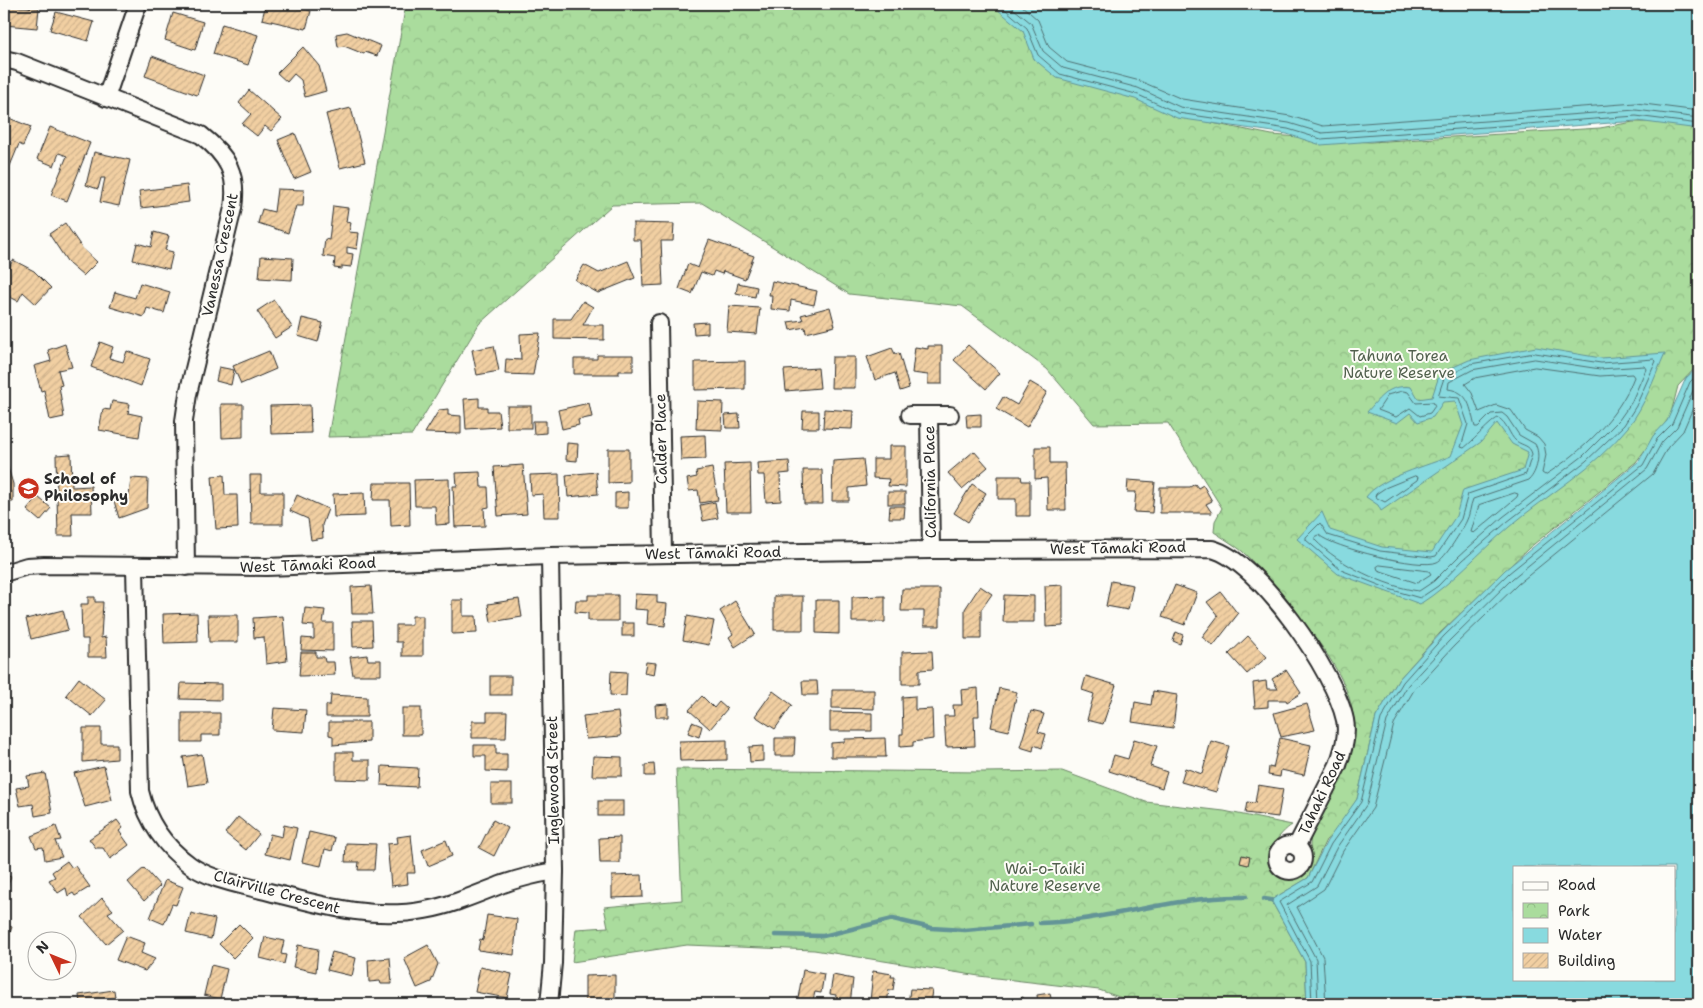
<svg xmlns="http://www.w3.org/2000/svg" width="1703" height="1008" font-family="'Shantell Sans',sans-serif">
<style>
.park{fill:url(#park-crowns);stroke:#6a8464}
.water{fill:#88dadf;stroke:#639497;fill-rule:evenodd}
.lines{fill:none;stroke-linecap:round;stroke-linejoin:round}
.shore{stroke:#507173;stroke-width:1}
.stream{stroke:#639497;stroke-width:4.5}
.building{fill:url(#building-hatch);stroke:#2b2b2b}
.minor-casing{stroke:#2b2b2b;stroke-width:20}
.minor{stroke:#fdfcf7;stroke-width:16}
.labels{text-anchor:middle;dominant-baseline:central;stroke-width:4;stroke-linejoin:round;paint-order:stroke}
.street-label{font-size:15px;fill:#2b2b2b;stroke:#fdfcf7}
.park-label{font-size:15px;fill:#51604d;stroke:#fdfcf7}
.poi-label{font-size:15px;font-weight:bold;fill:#2b2b2b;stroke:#fdfcf7;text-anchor:start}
</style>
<defs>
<pattern id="park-crowns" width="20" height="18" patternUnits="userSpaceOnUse" patternTransform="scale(1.25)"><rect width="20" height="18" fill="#aadc9d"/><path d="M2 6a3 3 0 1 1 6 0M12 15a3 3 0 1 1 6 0" fill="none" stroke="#92bd87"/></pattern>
<pattern id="building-hatch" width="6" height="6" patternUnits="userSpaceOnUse" patternTransform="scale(1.25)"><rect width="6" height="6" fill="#f1cfa2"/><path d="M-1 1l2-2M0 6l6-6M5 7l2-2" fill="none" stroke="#cfb28c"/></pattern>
</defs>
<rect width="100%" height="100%" fill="#fdfcf7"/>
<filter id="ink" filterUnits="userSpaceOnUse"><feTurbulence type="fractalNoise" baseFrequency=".02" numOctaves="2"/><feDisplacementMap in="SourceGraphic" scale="10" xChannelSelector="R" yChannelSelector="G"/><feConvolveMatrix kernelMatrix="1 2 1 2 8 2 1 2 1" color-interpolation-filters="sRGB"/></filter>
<g filter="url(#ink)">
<path class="park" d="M406,4H1013L1182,117L1272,135L1370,142L1600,128L1633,122H1668L1699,130V364L1678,386L1670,417L1636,462L1529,548L1440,633L1399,679L1376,717L1357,799L1335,835L1326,840L1308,878L1271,900L1305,962L1307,1004H1139L1099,990L979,976L814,950L687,945L572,962L576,929L608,927L604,907L682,900L676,769L983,772L1062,771L1146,802L1224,811L1292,825C1280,832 1261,857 1273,871C1281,880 1299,880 1306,870C1314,858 1307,846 1312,834C1330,792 1359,765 1353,715C1348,672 1304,623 1277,590C1266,577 1255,563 1242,551C1233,544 1223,538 1214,532L1215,521L1222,508L1168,423L1094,424L1047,369L962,306L849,294L702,203L612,205L479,324L412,435L328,437Z"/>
<g class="water">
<path d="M991,4H1699V129L1637,121L1321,145L1287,134L1177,118L1135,99L1057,78L1034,59L1023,31Z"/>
<path d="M1536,347L1601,358L1665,353C1654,378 1645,406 1628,427C1595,468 1548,494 1509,527C1479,552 1453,583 1420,604L1338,574L1297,539L1322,512L1330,530L1382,547L1432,552L1456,516L1463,490L1523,470L1528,452L1512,444L1497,423L1481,442L1381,511L1378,505L1366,497C1379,478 1429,465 1451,456L1463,425L1455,401L1443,402L1433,417L1418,422L1410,413L1397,423L1367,412C1380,397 1389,384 1411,387L1418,399L1432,397L1440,373L1469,360Z"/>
<path d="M1699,366V1004H1307L1305,962L1271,900L1308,878L1327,841L1357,799L1376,717L1399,679L1441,633L1505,570L1639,461L1653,436L1667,421L1686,378ZM1514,867H1674V979H1514Z"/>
</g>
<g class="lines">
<g class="shore">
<path d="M999,4L1027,28L1038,55L1060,74L1136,94L1178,113L1288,129L1321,139L1636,116L1699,124"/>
<path d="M1008,4L1031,23L1043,51L1063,68L1138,88L1180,107L1289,123L1322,133L1636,110L1699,118"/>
<path d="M1020,4L1038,20L1049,47L1067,62L1140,81L1182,99L1290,116L1323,126L1636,103L1699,111"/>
<path d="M1535,353L1601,363L1654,359L1656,361L1636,406L1624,425L1586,461L1507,522L1463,560L1438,586L1420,598L1389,589L1341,570L1306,540V537L1320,523L1328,535L1380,551L1431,557L1436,556L1461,519L1468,494L1526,474L1532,454C1530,445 1523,446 1516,441C1509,435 1507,422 1498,418C1492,420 1472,442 1464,448L1461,447L1468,424L1459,398L1438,396L1444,378L1471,364Z"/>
<path d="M1535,359L1600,369L1644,366L1646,369L1631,403L1619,420L1583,456L1503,517L1459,556L1434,581L1419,591C1386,587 1338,564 1315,540V537L1319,535C1331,547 1422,570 1437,562C1445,559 1462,530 1466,522C1470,515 1470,506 1473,499L1529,480C1537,472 1541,454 1535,444L1519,435L1507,417L1502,413L1491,414L1478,427H1475C1470,408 1470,392 1448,389L1449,382L1472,370Z"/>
<path d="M1535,367L1600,376L1632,374L1634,377C1619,417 1581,453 1545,475L1542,473L1546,455L1544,444L1538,437L1525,430L1511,410L1496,405L1479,412L1472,393L1465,384L1475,378Z"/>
<path d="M1403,391L1408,392L1416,403L1433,402L1435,406L1430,413L1420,416L1410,408L1396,417L1378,410L1388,395Z"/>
<path d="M1415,476L1418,477L1417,480L1385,502L1375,497L1376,494L1385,488Z"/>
<path d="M1515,493L1518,494L1517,497L1474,533L1471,532L1479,505Z"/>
<path d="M1380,565L1429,571L1431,574L1417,583L1378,570L1377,567Z"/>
<path d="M1312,1004L1310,961L1279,902L1312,882L1331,844L1361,802L1381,719L1403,682L1444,636L1509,573L1643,465L1657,439L1672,424L1690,382L1699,373"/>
<path d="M1318,1004L1316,959L1287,905L1317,886L1337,847L1367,804L1387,721L1408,685L1449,641L1513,578L1647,469L1662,442L1677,427L1695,386L1699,381"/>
<path d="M1326,1004L1323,957L1297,907L1324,889L1343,851L1373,808L1394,724L1414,690L1454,646L1518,584L1653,474L1668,447L1683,431L1699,394"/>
</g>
<g class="stream">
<path d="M1264,899L1271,900"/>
<path d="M1040,923C1109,921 1176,895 1246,897"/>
<path d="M775,935L823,936L893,919L931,928L965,930L1031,924"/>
</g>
</g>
<g class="building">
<path d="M266,4H282L311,11L306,29L262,19Z"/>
<path d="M370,4H397L396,9Z"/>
<path d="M4,6L39,8L37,28L4,25Z"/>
<path d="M56,12L94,22L88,41L50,30Z"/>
<path d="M173,13L203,22L195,50L165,40Z"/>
<path d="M222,24L258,35L248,65L213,54Z"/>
<path d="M347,32L381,46L377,56L365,52L364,54L344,46L338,47L336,34Z"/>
<path d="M303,47L319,66L326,91L305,97L301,80L294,74L287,82L277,73Z"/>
<path d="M152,56L204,75L197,95L145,76Z"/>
<path d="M249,90L282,119L271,131L265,126L257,136L242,124L251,114L239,103Z"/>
<path d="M351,108L365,162L340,168L326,114Z"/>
<path d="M4,116L31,127L23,146L19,144L10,166L4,163Z"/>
<path d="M50,127L90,143L67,201L51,195L67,156L59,153L54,166L37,159Z"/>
<path d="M295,133L311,172L294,179L278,140Z"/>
<path d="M94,152L130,160L119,206L100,202L105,178H101L98,189L86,185Z"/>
<path d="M187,185L189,202L141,208L139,191Z"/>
<path d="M277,189L304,190L303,206H296L288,233L258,223L262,209L274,212Z"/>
<path d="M333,206L348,208L346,222L351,223L349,232L359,233L357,249L347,247V253L353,254L351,267L342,266V269L334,268L335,258L323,256L325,239L329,240Z"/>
<path d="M65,223L82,248L97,262L83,276L69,264L49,234Z"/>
<path d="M633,223L674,224L673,241H661L663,285L643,286L641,240H633Z"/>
<path d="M154,232L169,236L165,250L173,252L169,269L133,260L137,243L151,247Z"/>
<path d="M709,240L754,256L745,279L723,271L722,274L714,271L712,276L701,272L692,294L679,289L688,264L698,268Z"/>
<path d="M261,256L293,258L292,280L259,278Z"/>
<path d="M13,260L34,271L51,288L36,304L23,292L18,301L4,294V277Z"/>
<path d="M628,261L635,278L598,293L575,280L584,265L599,273Z"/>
<path d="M772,281L817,291L814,305L791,300L790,311L771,309L772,295H769Z"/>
<path d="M140,283L170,292L164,313L147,308L144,317L110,307L115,292L135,298Z"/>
<path d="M738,283L757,287L755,297L736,293Z"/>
<path d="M274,300L292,327L275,338L257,311Z"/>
<path d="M583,301L593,307L583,325H604V340L554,339V319H571Z"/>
<path d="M729,306L760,308L757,334L727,332Z"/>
<path d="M830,307L835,326L806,333L805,327L790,330L788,322L803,320L801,315Z"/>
<path d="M302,318L323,323L318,342L298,336Z"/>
<path d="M708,322V333L694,334L693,323Z"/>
<path d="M540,333L533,375L505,374L506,359L521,360L520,334Z"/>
<path d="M100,342L113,347L109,358L123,362L127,351L150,359L141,386L91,367Z"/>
<path d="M65,344L72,367L58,370L62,385L59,386L64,417L50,420L44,390L41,391L34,366L51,361L48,350Z"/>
<path d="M968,345L1000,373L986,389L954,360Z"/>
<path d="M494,346L499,371L477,375L472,350Z"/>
<path d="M928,346H942V384H928V375L912,373L915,347L928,349Z"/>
<path d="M892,348L895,354L899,353L909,388L900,391L895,373L875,380L867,357Z"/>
<path d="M269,351L276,369L241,384L233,366Z"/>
<path d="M597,355H633V371H619V374H574V359H597Z"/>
<path d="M832,357H855V388H831Z"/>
<path d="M745,361V389L695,390V362Z"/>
<path d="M219,367L234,370L231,385L216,381Z"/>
<path d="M818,368L820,388L786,391L784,370Z"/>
<path d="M1030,382L1047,392L1027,427L996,409L1003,397L1017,405Z"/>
<path d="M479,398V407H487V411H498L500,427L466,429L464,399Z"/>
<path d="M112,401L130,404L128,413L142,416L139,437L99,430L103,409L110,410Z"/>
<path d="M697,401L723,402L722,430L696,429Z"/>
<path d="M589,403L592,417L578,420L579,425L562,429L558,410Z"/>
<path d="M221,404H243V437L222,438Z"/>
<path d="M310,405L311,433L271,434L270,406Z"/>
<rect x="507" y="406" width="24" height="22"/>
<path d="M448,409V415L461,416V434L425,433L439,410Z"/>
<path d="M824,409L853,411L852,429L823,428Z"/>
<path d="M803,411H819V428H802Z"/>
<path d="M739,414L740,428H726L725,415Z"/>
<path d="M981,414V427H967L966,415Z"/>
<path d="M533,421H546V433L534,434Z"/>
<path d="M705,435L706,459L681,460L680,436Z"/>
<path d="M567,443L578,444L577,461L566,460Z"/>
<path d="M889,446H906V487L888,486L889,479L873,478V459H889Z"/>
<path d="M1035,447H1050V463H1065L1066,510H1048L1047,478L1035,479Z"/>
<path d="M608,449H629V482L608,483Z"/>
<path d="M974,451L988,467L962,489L948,473Z"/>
<path d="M71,454L72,487L91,486L92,513H72L73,536H58L56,455Z"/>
<path d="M4,455L13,484V502H4Z"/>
<path d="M863,459L866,486L849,488V501H832L833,461Z"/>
<path d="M789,461L790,473L780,474L781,501L766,502L764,475H758L757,463Z"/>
<path d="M750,463L751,512H726L724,464Z"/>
<path d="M523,465L527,514L498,516L494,467Z"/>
<path d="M712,468L718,500L700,503L698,490L689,491L687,479L697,477L696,471Z"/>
<path d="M803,470H822L823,504H804Z"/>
<path d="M480,472L481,487H488L489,507L484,508L485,526L455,527L453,486H457L456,473Z"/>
<path d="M596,472L598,494L568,497L566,475Z"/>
<path d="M559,474L560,517H544L543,494L531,495L530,475Z"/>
<path d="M224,475L225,495H237L238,528L216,529L212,476Z"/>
<path d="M250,475H261V492H283V524H251Z"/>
<path d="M998,476H1021L1022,481H1030V516H1016V499H998Z"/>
<path d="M131,478L148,479L147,508L119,518L114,501L129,496Z"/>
<path d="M449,479L450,524L436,525L435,506H415L414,480Z"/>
<path d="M1128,480L1155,482L1152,513L1134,512L1136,492H1127Z"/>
<path d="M374,483H409L410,525L391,526L390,500H373Z"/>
<path d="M972,484L986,493L968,522L954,513Z"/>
<path d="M1195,484L1198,488L1203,485L1212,501L1206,504L1212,513H1160V487H1190Z"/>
<path d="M628,492V508H615V493Z"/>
<rect x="888" y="492" width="17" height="12"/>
<path d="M364,493L365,516L334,517L333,494Z"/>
<path d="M297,495L328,509L322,525L323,538L311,540L308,519L290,511Z"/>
<path d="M38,497L51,508L40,521L27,510Z"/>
<path d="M715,502L718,518L703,521L700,505Z"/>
<path d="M890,506H905L904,518H889Z"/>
<path d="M1111,581L1133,585L1128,610L1106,606Z"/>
<path d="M1063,585V626L1046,627L1045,586Z"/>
<path d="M1175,585L1197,593L1185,625L1162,617Z"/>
<path d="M371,586L373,614H352L351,587Z"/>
<path d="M980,586L992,594L981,610V639H965V609Z"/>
<path d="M902,589H940V626H924V611H901Z"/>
<path d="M1221,592L1238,614L1213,646L1202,637L1218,616L1207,602Z"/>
<path d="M635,594L657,595V603L667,604L665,626L647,624L648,610L634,609Z"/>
<path d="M588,595H618V621H588V613L575,612L576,600H588Z"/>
<path d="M1004,595L1034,596V622H1003Z"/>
<rect x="774" y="596" width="29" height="34"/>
<path d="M885,596V622H852V597Z"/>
<path d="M88,597H95V602H103L101,638L106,637L107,657H88V639H82L81,604H88Z"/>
<path d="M519,599L522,617L491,622L488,604Z"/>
<path d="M452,600H463V616H476L477,633L452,634Z"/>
<path d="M816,600H839V634L816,633Z"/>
<path d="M735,601L755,634L735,647L729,637L733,634L720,611Z"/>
<path d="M305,608L325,610L323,623H333V651L301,650L302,638L314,639V626L303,625Z"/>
<path d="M63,610L68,630L31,639L26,619Z"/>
<path d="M197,613L198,642L164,643L163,614Z"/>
<path d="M208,615H238V642H209Z"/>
<path d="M283,616L287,661L266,664L264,637L254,638L253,618Z"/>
<path d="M412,616H423V656H402V642H396V625H412Z"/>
<path d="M687,616L714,621L709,645L683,640Z"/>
<path d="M352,621H372L373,646L353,647Z"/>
<path d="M4,623H8L6,651H4Z"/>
<rect x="622" y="623" width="12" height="13"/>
<path d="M1176,632L1183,635L1180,644L1173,641Z"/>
<path d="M1248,636L1267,657L1247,674L1229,654Z"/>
<path d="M932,651L933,669L919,670V684H902V652Z"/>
<path d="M301,652H316V657H324L325,662H334L335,675L299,676Z"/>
<path d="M367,655L368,660H381V675H353L350,657Z"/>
<path d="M646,662L656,663L654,675L644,673Z"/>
<path d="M1286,670L1301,693L1287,702L1286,700H1268V707L1255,708L1253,683L1266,681L1267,689H1278L1272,679Z"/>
<path d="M611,671L627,672L626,696L610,695Z"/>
<rect x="490" y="676" width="21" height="19"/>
<path d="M1086,676L1116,685L1103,724L1087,720L1094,694L1082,690Z"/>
<path d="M79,678L106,700L92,716L66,695Z"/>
<path d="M802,681H817L818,695H803Z"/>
<path d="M181,683L221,684V700L180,699Z"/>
<path d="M978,688L979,716H974L975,746L946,747L944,716H954L953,705H962L961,690Z"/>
<path d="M999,688L1017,692L1009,731L991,727Z"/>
<path d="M832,690H874V709L832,708Z"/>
<path d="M773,691L792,705L775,729L755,716Z"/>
<path d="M1153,691L1177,695L1173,728L1132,722L1135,702L1151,705Z"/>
<path d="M331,695L367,697V717H326V705H330Z"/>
<path d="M702,696L714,708L719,702L727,709L710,729L689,710Z"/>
<path d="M915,696V710L932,709L933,739L913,742V746L900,747V734H903L902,697Z"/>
<path d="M668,704V717H656L655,705Z"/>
<path d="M1307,704L1315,730L1281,737L1274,713Z"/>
<path d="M274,708L306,710L304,732L272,730Z"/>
<rect x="402" y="708" width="19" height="27"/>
<path d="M1031,711L1044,714L1038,732L1046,734L1042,748L1034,745L1033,751L1020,747Z"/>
<path d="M487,712H507L506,738H472V721H487Z"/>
<path d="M618,712L621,736L586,739L583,716Z"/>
<path d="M830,712L872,713V731H830Z"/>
<path d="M182,713H220V735H201V742H182Z"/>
<path d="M329,722H369V742L333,745V736L329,735Z"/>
<path d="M692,722L702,726L699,737L688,733Z"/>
<path d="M83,728H101V744H117V759L83,762Z"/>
<path d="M775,738H795L794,756H775Z"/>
<path d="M885,738L886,757H831V743L845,742V739Z"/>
<path d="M1280,738L1311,745L1304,775L1281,770L1280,777L1268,775L1269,767L1273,768Z"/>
<path d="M1134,739L1157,746L1150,766L1167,772L1162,788L1109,771L1114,755L1128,759Z"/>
<path d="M727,740V760L680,761L679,741Z"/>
<path d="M1211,741L1229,746L1216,792L1181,782L1185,768L1202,774Z"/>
<path d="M474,745H496V754H507V772L486,771V756H474Z"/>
<path d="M763,746V761L750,762L749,747Z"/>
<path d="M336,752H353V760H370V780L336,779Z"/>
<path d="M202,754L207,783L188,786L183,757Z"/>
<path d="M593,756L622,757V776H592Z"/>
<path d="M654,764L655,776H645V765Z"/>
<path d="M104,766L112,800L85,807L74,773Z"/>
<path d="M382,766L418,768L417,787L381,785Z"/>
<path d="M45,773L52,813L35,816L33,804L20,806L16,788L29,786L27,776Z"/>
<rect x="491" y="784" width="21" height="19"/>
<path d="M1258,785L1283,789L1278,817L1245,813L1247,802L1255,803Z"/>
<rect x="598" y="801" width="25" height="15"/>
<path d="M238,817L259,834L246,850L225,833Z"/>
<path d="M117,820L123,828L119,831L129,845L110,859L103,848H96L89,839Z"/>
<path d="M493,820L508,828L494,856L479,848Z"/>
<path d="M284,825L297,828L290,860L265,854L270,834L282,837Z"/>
<path d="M56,826L61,840L55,841L62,857L45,860L43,847L36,848L31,836Z"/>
<path d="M309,832L335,838L332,851L325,849L321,866L302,862Z"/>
<path d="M411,835L415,873H407L408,884L391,886L387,844L398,843L397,837Z"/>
<path d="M620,837V863H600L599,838Z"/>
<path d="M446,840L452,856L428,866L422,850Z"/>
<path d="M346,843L376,844L374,870H358L359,862H345Z"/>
<path d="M1242,855L1250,857L1248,865L1240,863Z"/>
<path d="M67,861L72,868L75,866L90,887L75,896L73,893L68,896L66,888L58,893L49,880L55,877L52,872Z"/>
<path d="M144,868L160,886L144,901L128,882Z"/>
<path d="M4,874L11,877L4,896Z"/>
<path d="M642,875L643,897L612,898V876Z"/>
<path d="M165,880L183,887L176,905L172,904L164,924L150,918Z"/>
<path d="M102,898L113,910L108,913L123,930L106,944L82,917Z"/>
<path d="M191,913L215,919L211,939L186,933Z"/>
<path d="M487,915L517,919L514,955L478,950L480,939L483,940Z"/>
<path d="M4,924L12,927L5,946L4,945Z"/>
<path d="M239,924L253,938L233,958L219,944Z"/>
<path d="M126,936L145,943L141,953L155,959L145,971L116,960Z"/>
<path d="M265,937L284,941L281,954L286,955L284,964L260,958Z"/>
<path d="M298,945L318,949L316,972L293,967Z"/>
<path d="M428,945L438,964L431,982L417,988L404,958Z"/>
<path d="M332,952L356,958L352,976L327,970Z"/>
<path d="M390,958L392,984H381L380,981L369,982L368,960Z"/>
<path d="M211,965L227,969L220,999L204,995Z"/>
<path d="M480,967L512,974L507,998L475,992Z"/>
<path d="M803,970L824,974L821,993L815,992L812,1004H797Z"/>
<path d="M873,971L892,974L891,977H895L893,990H889L887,1004L870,1002Z"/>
<path d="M615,975V1003H585V976Z"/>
<path d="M833,975L853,979L850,1004H835L836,995L830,994Z"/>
<path d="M910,989L932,990L930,1004H908Z"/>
<path d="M114,990L116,1004H80L79,995Z"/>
<path d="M1050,993L1052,1004H1038L1037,995Z"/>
<path d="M1023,997L1026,1004H1002Z"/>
<path d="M1113,997L1128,1004H1109Z"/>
</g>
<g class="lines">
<defs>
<g id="minor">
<path d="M4,59L17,62L201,135C228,156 238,174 233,208L188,394L184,421L186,567"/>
<path d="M106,98L138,4"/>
<path d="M659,323L663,554"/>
<path d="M910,415H950"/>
<path d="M929,415L931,550"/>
<path d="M135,567L140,791C147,821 165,847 190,865C209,879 238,884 261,890C315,903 368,921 425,910C453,905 477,894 503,884C520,878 537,874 555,871"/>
<path d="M4,573L27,566L44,565L267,567L550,556L931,550L1212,549C1259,561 1335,673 1345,720C1348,736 1343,750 1338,765L1296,847"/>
<circle cx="1290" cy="858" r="13"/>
<path d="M549,1004L553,963L555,871L550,556"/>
</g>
</defs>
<use href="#minor" class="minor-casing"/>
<use href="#minor" class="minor"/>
</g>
</g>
<defs>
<symbol id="university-disc" viewBox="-11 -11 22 22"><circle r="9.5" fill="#c8321e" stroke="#fdfcf7"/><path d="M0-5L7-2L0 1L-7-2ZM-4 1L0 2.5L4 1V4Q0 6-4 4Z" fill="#fff"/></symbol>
</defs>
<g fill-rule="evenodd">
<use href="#university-disc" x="16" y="476" width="25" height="25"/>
</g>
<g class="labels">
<g class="street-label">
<text transform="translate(220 255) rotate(-78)">Vanessa Crescent</text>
<text transform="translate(661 439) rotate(-91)">Calder Place</text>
<text transform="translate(930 482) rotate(-91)">California Place</text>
<text transform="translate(1118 548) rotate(-1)">West Tāmaki Road</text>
<text transform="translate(713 553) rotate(-1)">West Tāmaki Road</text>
<text transform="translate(308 565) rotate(-2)">West Tāmaki Road</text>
<text transform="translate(553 780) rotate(-91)">Inglewood Street</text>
<text transform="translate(1322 793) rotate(-65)">Tahaki Road</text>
<text transform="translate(277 892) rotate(15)">Clairville Crescent</text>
</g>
<g class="park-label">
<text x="1399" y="356">Tahuna Torea<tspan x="1399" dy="17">Nature Reserve</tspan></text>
<text x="1045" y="869">Wai-o-Taiki<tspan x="1045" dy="17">Nature Reserve</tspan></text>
</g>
<g class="poi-label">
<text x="44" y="479">School of<tspan x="44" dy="17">Philosophy</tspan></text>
</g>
</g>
<rect width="1703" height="1008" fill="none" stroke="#fdfcf7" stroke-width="20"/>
<rect x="10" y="10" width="1683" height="988" fill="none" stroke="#2b2b2b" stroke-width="2" filter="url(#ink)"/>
<rect x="1513" y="866" width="162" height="115" fill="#fdfcf7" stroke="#a9a8a5"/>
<rect x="1523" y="882" width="25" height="8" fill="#fdfcf7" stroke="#a9a8a5"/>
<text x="1558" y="890" font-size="15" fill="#2b2b2b">Road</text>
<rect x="1523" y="903" width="25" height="15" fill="url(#park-crowns)" stroke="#a9a8a5"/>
<text x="1558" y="916" font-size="15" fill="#2b2b2b">Park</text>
<rect x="1523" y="928" width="25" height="15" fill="#88dadf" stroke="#a9a8a5"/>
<text x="1558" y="940" font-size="15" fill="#2b2b2b">Water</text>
<rect x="1523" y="953" width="25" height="15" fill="url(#building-hatch)" stroke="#a9a8a5"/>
<text x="1558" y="966" font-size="15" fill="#2b2b2b">Building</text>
<g transform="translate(52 956) rotate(313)"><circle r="24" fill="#fdfcf7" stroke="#a9a8a5"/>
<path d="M0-4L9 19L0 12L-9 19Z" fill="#c8321e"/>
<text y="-8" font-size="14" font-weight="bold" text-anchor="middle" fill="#2b2b2b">N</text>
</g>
</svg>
